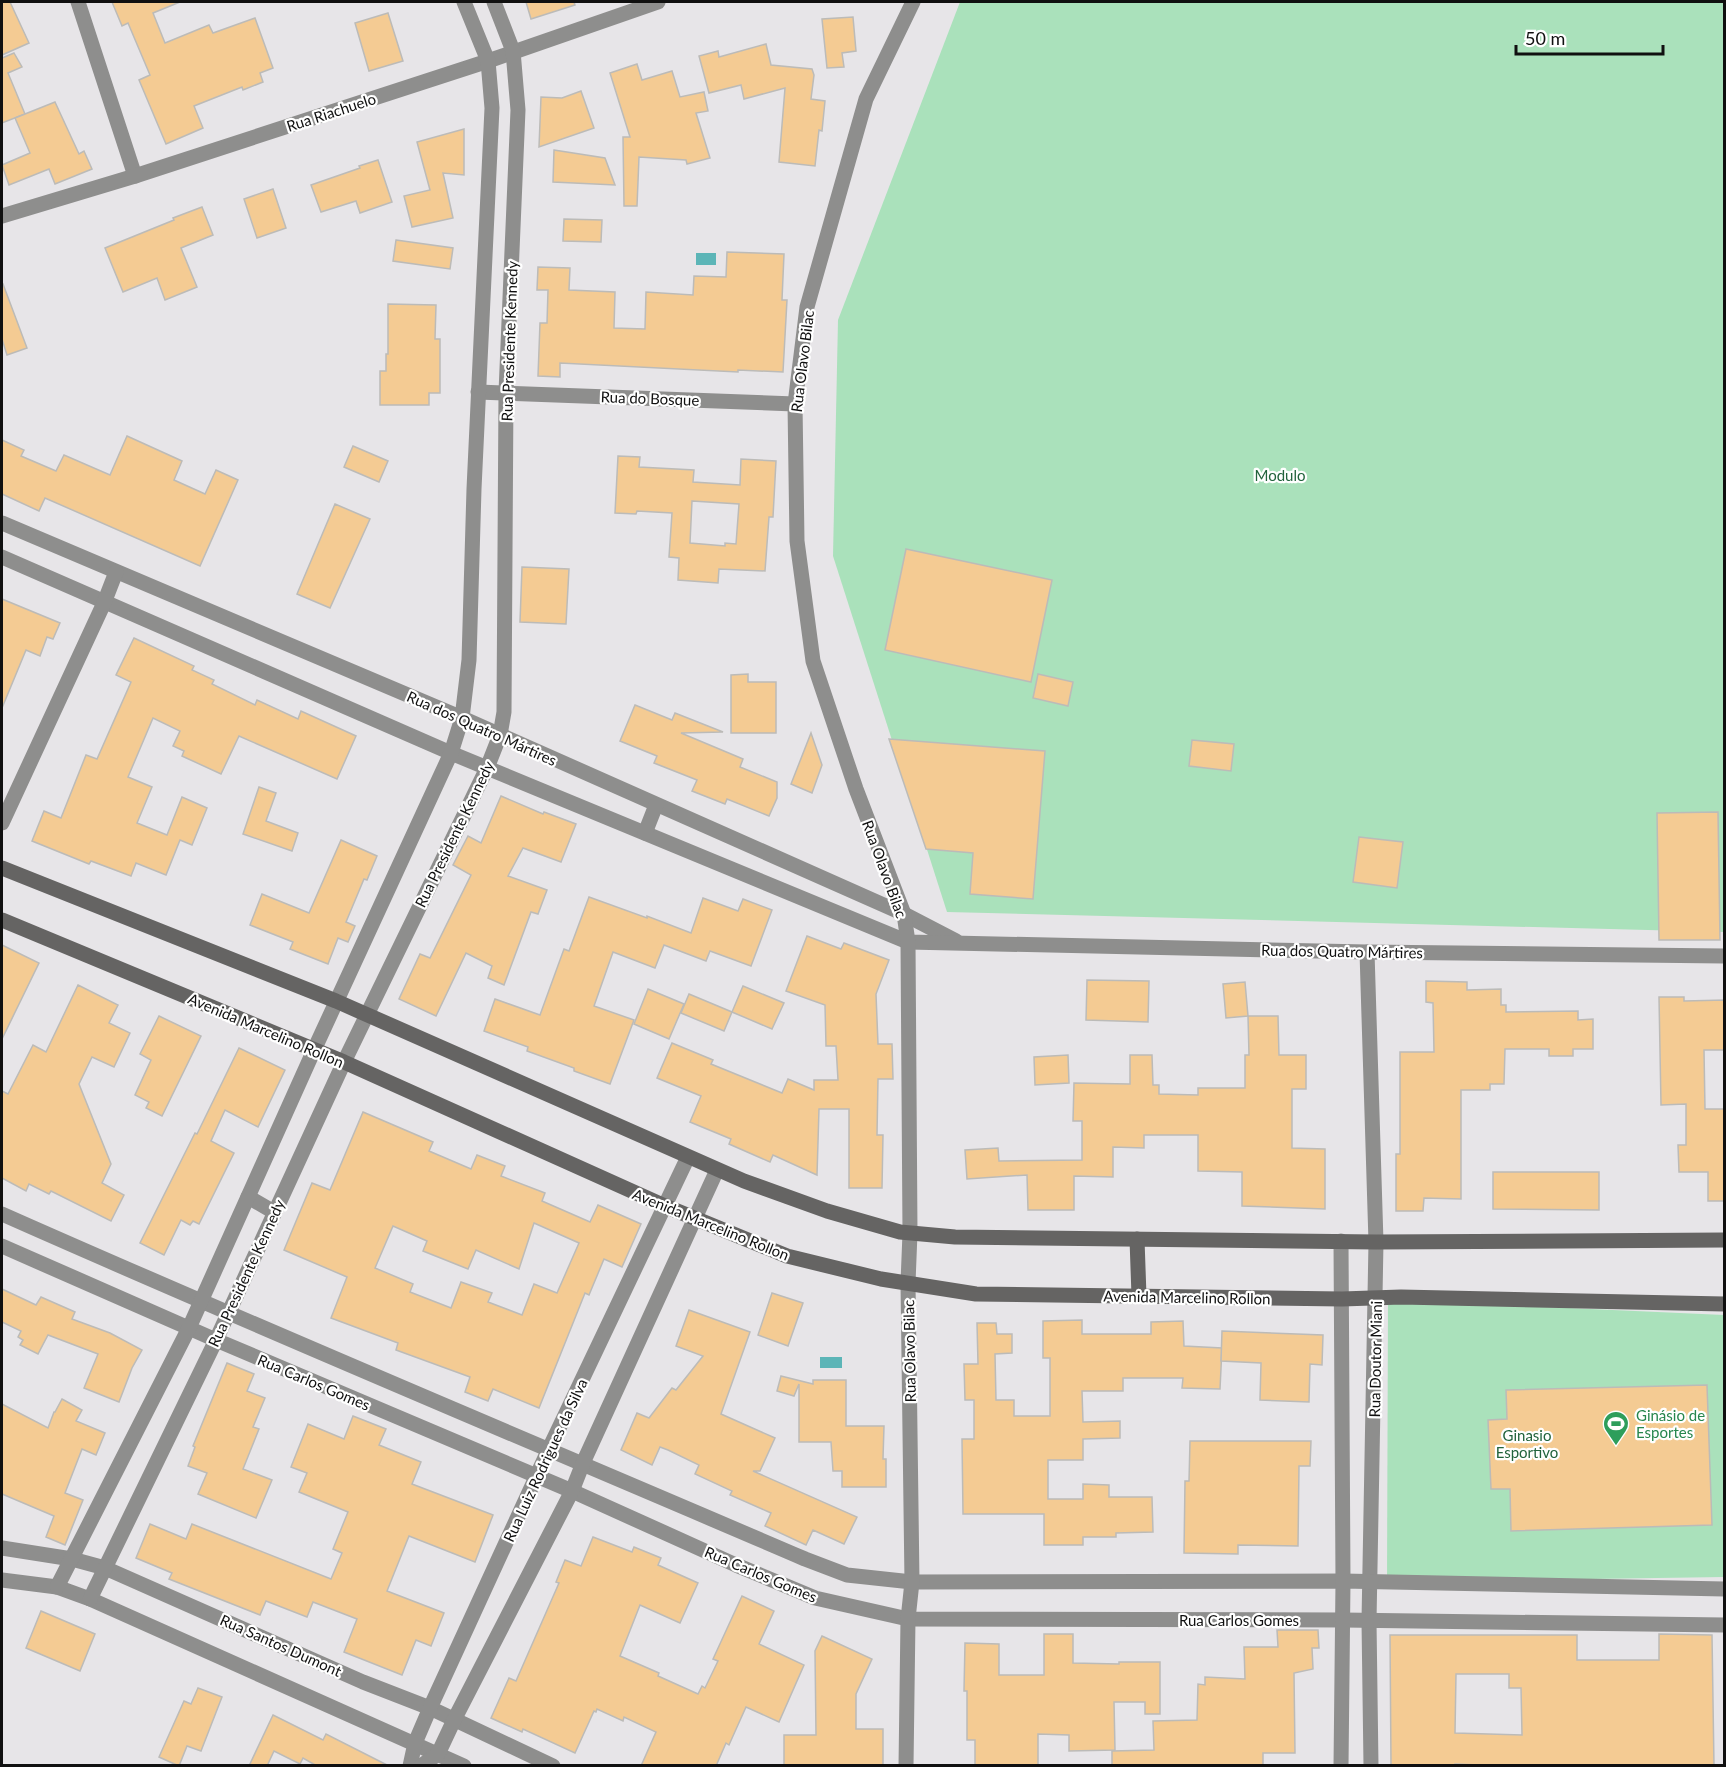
<svg xmlns="http://www.w3.org/2000/svg" width="1726" height="1767" font-family="Lato,sans-serif">
<style>
.green{fill:#aae1bb}
.water{fill:#5cb5b7}
.building{fill:#f4cb93;stroke:#bcbbb8;stroke-width:1.5;fill-rule:evenodd}
.lines{fill:none;stroke-linecap:round;stroke-linejoin:round}
.minor{stroke:#8e8e8d;stroke-width:15}
.tertiary{stroke:#8e8e8d;stroke-width:15}
.secondary{stroke:#656463;stroke-width:15}
.labels{text-anchor:middle;dominant-baseline:central;stroke-width:4.5;stroke-linejoin:round;paint-order:stroke}
.street-label{font-size:15px;fill:#101010;stroke:#fff}
.park-label{font-size:15px;fill:#22633c;stroke:#fff}
.leisure-label{font-size:15px;fill:#27864d;stroke:#fff;text-anchor:start}
</style>
<rect width="100%" height="100%" fill="#e7e5e8"/>
<g class="green">
<path d="M960,2H1724V932L947,912L833,556L838,320Z"/>
<path d="M1388,1300L1724,1315V1577L1387,1582Z"/>
</g>
<g class="water">
<rect x="696" y="253" width="20" height="12"/>
<rect x="820" y="1357" width="22" height="11"/>
</g>
<g class="building">
<path d="M2,2H10L29,43L2,55Z"/>
<path d="M112,2H180L153,13L165,43L209,25L213,33L255,18L273,68L260,73L263,82L243,90L242,87L194,106L203,128L166,144L139,80L150,75L128,23L122,26Z"/>
<path d="M526,2H574L575,5L531,19Z"/>
<path d="M388,13L403,61L369,71L355,23Z"/>
<path d="M853,17L856,51L842,53L844,67L827,68L822,19Z"/>
<path d="M766,44L771,65L812,69L814,75L811,99L825,101L822,131L819,130L815,166L779,162L785,88L744,99L741,85L709,93L699,56L718,51L719,57Z"/>
<path d="M14,53L22,67L8,73L25,114L2,123V58Z"/>
<path d="M637,64L642,80L672,71L680,97L704,92L708,111L696,113L710,158L687,164L686,160L639,157L637,206H624L623,137H630L610,73Z"/>
<path d="M581,91L594,128L539,147L541,97L562,98Z"/>
<path d="M55,102L79,154L84,151L92,169L55,184L49,169L9,185L2,165L30,153L15,118Z"/>
<path d="M464,129V175L443,173L453,218L412,227L404,196L430,190L417,142Z"/>
<path d="M554,150L605,158L615,185L553,182Z"/>
<path d="M378,160L392,202L360,213L356,201L321,212L311,185L360,168L359,166Z"/>
<path d="M273,189L286,228L257,238L244,199Z"/>
<path d="M202,207L213,235L181,248L197,287L165,300L157,278L123,292L105,248L174,220L173,218Z"/>
<path d="M564,219L602,220L601,242L563,241Z"/>
<path d="M396,240L453,248L450,269L393,261Z"/>
<path d="M727,252L784,254L782,300H787L783,372L738,370V372L560,363V377L538,376L540,323H547L548,290H537L538,267L570,268L569,290L615,292L614,328L645,329L646,292L693,295L694,276L726,277Z"/>
<path d="M3,284L27,348L7,355L2,339V285Z"/>
<path d="M388,304L436,305L435,339H440V393H429V405H380V371H386V354H388Z"/>
<path d="M127,436L182,461L174,480L205,494L216,470L238,480L200,566L45,498L39,511L2,494V440L24,450L21,456L56,471L64,455L110,475Z"/>
<path d="M353,446L388,461L379,482L344,467Z"/>
<path d="M618,456L640,457L639,467L694,470L693,482L740,485L741,459L776,461L773,517H769L765,571L719,569L718,583L678,580L679,558L669,557L672,513L637,511L636,514L615,513ZM692,501L739,504L736,544L725,543V546L690,543Z"/>
<path d="M335,504L370,519L330,608L297,594Z"/>
<path d="M906,549L1052,580L1031,682L885,650Z"/>
<path d="M522,567L569,569L566,624L520,622Z"/>
<path d="M2,599L60,623L53,639L47,637L40,656L26,650L2,708Z"/>
<path d="M134,638L194,666L192,670L214,680L212,684L255,705L257,700L298,719L301,711L356,736L337,779L239,736L221,774L182,756L184,751L173,746L180,731L153,718L128,777L152,787L137,823L167,835L182,797L207,808L192,845L180,840L166,875L136,863L131,876L91,861L89,864L32,841L44,811L61,818L86,755L97,759L131,682L116,675Z"/>
<path d="M748,674V682H776V733H731V675Z"/>
<path d="M1038,674L1073,682L1068,706L1033,698Z"/>
<path d="M635,705L672,720L675,713L723,732L681,733L743,759L740,767L777,782V798L769,816L727,799L725,804L692,791L697,780L654,763L657,756L620,741Z"/>
<path d="M811,733L822,765L812,793L791,784Z"/>
<path d="M889,739L1045,751L1033,899L970,894L973,853L926,849Z"/>
<path d="M1192,740L1234,744L1231,771L1189,766Z"/>
<path d="M259,787L276,793L266,821L298,833L292,851L243,834Z"/>
<path d="M501,796L543,814L544,812L576,824L561,862L523,848L508,876L547,890L538,914L531,912L504,985L488,978L492,966L466,953L436,1016L399,999L420,954L430,958L471,875L453,865L468,836L481,843Z"/>
<path d="M1718,812L1720,940H1659L1657,813Z"/>
<path d="M1359,837L1403,842L1397,888L1353,882Z"/>
<path d="M341,840L377,856L367,880L364,879L346,922L355,926L348,942L338,938L328,964L290,949L293,942L250,925L262,894L309,913Z"/>
<path d="M589,897L647,918V916L691,933L703,898L738,911L743,899L772,910L751,966L710,951L706,961L664,945L655,968L613,952L594,1006L634,1020L610,1084L574,1071V1068L527,1051L528,1047L484,1031L495,999L540,1015L564,949L569,951Z"/>
<path d="M807,936L841,949L844,943L889,960L876,994L878,1044H892L893,1079H878L877,1135H883L882,1188H849V1109H819L817,1175L773,1155L770,1162L729,1144L731,1139L690,1122L701,1096L657,1078L672,1043L713,1060L711,1064L782,1093L788,1079L814,1090V1080H838L836,1046H826L825,1005L786,991Z"/>
<path d="M2,945L39,963L2,1039Z"/>
<path d="M1087,980L1149,981L1148,1022L1086,1020Z"/>
<path d="M1426,981L1467,982V990L1501,989V1005H1506V1012L1578,1011V1020L1593,1019V1049H1573V1056H1549V1049H1505L1504,1084H1490V1090H1461V1199L1424,1198L1423,1211H1396V1154H1400V1052H1434L1433,1003L1426,1002Z"/>
<path d="M1245,982L1248,1016L1226,1018L1223,984Z"/>
<path d="M78,985L118,1005L109,1023L130,1033L114,1067L92,1057L79,1084L111,1164L102,1183L124,1195L111,1221L51,1191L49,1194L29,1184L26,1191L2,1178V1091L8,1094L33,1045L46,1052Z"/>
<path d="M743,986L784,1003L772,1029L732,1012Z"/>
<path d="M648,989L684,1004L669,1039L634,1024Z"/>
<path d="M689,994L732,1012L724,1031L681,1013Z"/>
<path d="M1659,997H1684V1001L1725,1000V1050H1704L1705,1109H1725V1201H1708V1172H1679L1678,1145H1686V1104L1661,1105Z"/>
<path d="M159,1016L201,1036L162,1116L146,1108L149,1102L135,1095L151,1060L140,1054Z"/>
<path d="M1248,1016H1278L1279,1055H1306V1089H1292V1148L1325,1149V1209L1242,1206V1172L1198,1171V1135H1144V1148L1113,1147V1177L1074,1176V1210H1028L1027,1175L967,1179L965,1150L998,1148L999,1161L1082,1160V1121H1073L1074,1083L1130,1084V1055H1152L1153,1085H1159V1094L1198,1095V1088H1245V1055H1249Z"/>
<path d="M239,1048L285,1070L258,1127L225,1110L211,1141L234,1153L199,1224L193,1221L190,1225L181,1220L164,1255L140,1243L195,1133L197,1134Z"/>
<path d="M1068,1055L1069,1083L1035,1085L1034,1057Z"/>
<path d="M363,1112L433,1142L429,1151L471,1169L477,1155L505,1166L501,1176L545,1193L542,1201L590,1222L598,1205L641,1224L622,1267L604,1259L589,1295L585,1293L539,1408L493,1389L488,1401L465,1392L470,1377L396,1350L398,1343L331,1318L347,1277L284,1250L312,1183L330,1190ZM534,1223L579,1243L557,1293L534,1284L522,1315L488,1302L492,1293L461,1282L451,1308L410,1292L413,1284L375,1268L393,1226L427,1241L423,1251L468,1269L476,1250L519,1269Z"/>
<path d="M1493,1172H1599V1210L1493,1209Z"/>
<path d="M2,1289L36,1305L41,1297L75,1312L72,1319L110,1333L142,1350L132,1368L119,1402L84,1388L98,1354L48,1335L38,1354L20,1345L23,1340L18,1337L21,1331L2,1322Z"/>
<path d="M772,1293L803,1303L788,1346L758,1335Z"/>
<path d="M689,1310L750,1332L721,1414L775,1438L760,1471H753L857,1517L844,1544L813,1530L806,1545L765,1526L771,1513L730,1495L732,1491L695,1474L699,1465L668,1450L660,1447L652,1465L621,1450L637,1413L649,1418L672,1388L676,1390L703,1356L676,1346Z"/>
<path d="M1082,1320V1334H1151V1322L1183,1321L1184,1346L1222,1348L1220,1389L1182,1388L1183,1378H1123V1391H1082L1083,1422L1120,1421V1438L1083,1439V1460H1048V1499H1083V1484L1109,1485V1497H1152L1153,1532L1116,1533V1537H1083V1545H1044V1514H963L962,1439H974V1400H965L964,1364H978L977,1323H996L997,1334H1012V1353L995,1354L996,1400H1014V1416H1050V1358H1043V1321Z"/>
<path d="M1222,1331L1323,1335L1322,1365L1310,1364L1309,1402L1260,1400L1261,1363L1221,1361Z"/>
<path d="M227,1363L254,1374L247,1391L265,1398L253,1427L259,1429L243,1469L272,1480L256,1518L198,1494L207,1473L188,1466L195,1447L193,1446Z"/>
<path d="M781,1376L813,1384V1380H846V1426H884L883,1459H886V1487H842V1471H833L831,1442H799V1384L794,1396L777,1391Z"/>
<path d="M1707,1385L1712,1525L1511,1531L1510,1489H1491L1488,1420L1507,1419L1506,1390Z"/>
<path d="M62,1399L82,1410L76,1421L105,1433L96,1455L82,1449L65,1493L83,1500L65,1545L46,1537L54,1516L2,1494V1404L48,1428L54,1412H55Z"/>
<path d="M353,1416L386,1429L379,1445L421,1462L412,1484L493,1515L475,1562L409,1536L387,1591L444,1613L431,1646L416,1640L402,1675L344,1652L357,1619L313,1602L307,1617L266,1601L260,1615L169,1579L172,1573L136,1558L150,1524L186,1539L192,1524L331,1579L342,1553L333,1549L348,1512L299,1492L307,1473L291,1467L308,1424L344,1439Z"/>
<path d="M1190,1441H1311L1310,1466H1299L1298,1546L1238,1545V1554L1184,1553L1185,1481H1189Z"/>
<path d="M593,1537L632,1552L634,1547L661,1558L658,1565L698,1583L680,1623L640,1605L620,1656L659,1673L658,1676L698,1694L702,1686L705,1688L718,1661L713,1659L742,1596L774,1611L759,1644L804,1665L779,1722L746,1707L729,1745L726,1743L716,1766H641L656,1732L624,1717L623,1721L597,1709L596,1712L594,1711L575,1753L523,1729L522,1732L491,1718L509,1678L516,1681L559,1583L556,1582L565,1560L581,1566Z"/>
<path d="M41,1611L95,1634L80,1671L26,1648Z"/>
<path d="M1277,1630H1318L1319,1648H1312L1313,1669L1294,1673L1295,1753H1263V1766H1112V1751L1154,1750L1153,1721L1197,1720L1198,1684L1205,1685V1677L1245,1679L1244,1647H1278Z"/>
<path d="M1044,1634H1073V1663L1119,1664V1662H1160V1714H1145V1702H1114L1115,1750L1069,1751V1735L1038,1734V1766H975V1740H967V1691H964L965,1643L999,1644V1675H1044Z"/>
<path d="M1659,1634L1712,1635L1714,1766H1503L1455,1764V1766H1391L1390,1635H1577V1660H1659ZM1456,1674H1509V1688H1521L1522,1735L1455,1733Z"/>
<path d="M822,1636L872,1659L856,1694V1729H883V1766H784V1735H816L815,1651Z"/>
<path d="M198,1688L222,1697L201,1751L187,1746L179,1766L159,1757L184,1701L191,1704Z"/>
<path d="M273,1715L323,1740L326,1734L389,1766H317L303,1758L300,1764L274,1751L267,1766H249Z"/>
</g>
<g class="lines">
<g class="minor">
<path d="M78,2L135,176"/>
<path d="M2,216L135,176L488,61L658,2"/>
<path d="M478,392L795,404"/>
<path d="M2,523L462,718L904,914L956,941"/>
<path d="M2,557L451,753L908,942L1367,952L1724,956"/>
<path d="M2,823L104,603L116,572"/>
<path d="M645,833L656,805"/>
<path d="M1367,952L1376,1242L1369,1621L1371,1766"/>
<path d="M248,1197L274,1212"/>
<path d="M2,1214C268,1332 537,1444 805,1559L847,1575L912,1582L1343,1581L1724,1589"/>
<path d="M2,1246L216,1340L572,1491L736,1565L815,1598L908,1619L1343,1620L1724,1625"/>
<path d="M2,1548L72,1559L105,1568L363,1682L430,1708L553,1766"/>
<path d="M2,1580L57,1587L90,1599L464,1766"/>
<path d="M57,1587L189,1328L314,1050"/>
<path d="M90,1599L216,1340L344,1062"/>
<path d="M410,1766L415,1743L430,1708L549,1449L688,1157"/>
<path d="M421,1766L438,1754L454,1720L572,1491L583,1463L717,1170"/>
<path d="M906,1766L908,1619L912,1582L908,1283L910,1233L908,942L904,914L856,789L813,661L797,541L795,404L807,307L866,99L913,2"/>
<path d="M1341,1766L1343,1581L1341,1241"/>
</g>
<g class="tertiary">
<path d="M314,1050L433,792L451,753L462,718L469,660L474,489L492,108L488,61L464,2"/>
<path d="M344,1062L487,768L500,735L504,712L506,392L518,110L513,51L494,2"/>
</g>
<g class="secondary">
<path d="M2,868L336,1001L744,1181L827,1211L900,1232L955,1237L1376,1242L1724,1240"/>
<path d="M2,920L344,1062L665,1206L787,1256L881,1279L976,1294L1342,1299L1401,1297L1724,1304"/>
<path d="M1137,1239L1139,1296"/>
</g>
</g>
<defs>
<symbol id="stadium-pin" viewBox="-11 -11 22 30"><path d="M0 17L-7.5 6A9.5 9.5 0 1 1 7.5 6Z" fill="#2e9e5b" stroke="#fff"/><path d="M0-5a6.5 5 0 1 0 0 10a6.5 5 0 1 0 0-10ZM-3.5-1.8h7v3.6h-7Z" fill="#fff"/></symbol>
</defs>
<g fill-rule="evenodd">
<use href="#stadium-pin" x="1601" y="1409" width="30" height="40"/>
</g>
<g class="labels">
<g class="street-label">
<text transform="translate(331 112) rotate(-18)">Rua Riachuelo</text>
<text transform="translate(509 341) rotate(-88)">Rua Presidente Kennedy</text>
<text transform="translate(802 361) rotate(-83)">Rua Olavo Bilac</text>
<text transform="translate(650 398) rotate(2)">Rua do Bosque</text>
<text transform="translate(482 728) rotate(24)">Rua dos Quatro Mártires</text>
<text transform="translate(454 834) rotate(-64)">Rua Presidente Kennedy</text>
<text transform="translate(885 869) rotate(70)">Rua Olavo Bilac</text>
<text transform="translate(1342 951) rotate(1)">Rua dos Quatro Mártires</text>
<text transform="translate(266 1030) rotate(23)">Avenida Marcelino Rollon</text>
<text transform="translate(711 1224) rotate(22)">Avenida Marcelino Rollon</text>
<text transform="translate(246 1273) rotate(-65)">Rua Presidente Kennedy</text>
<text transform="translate(1187 1297) rotate(1)">Avenida Marcelino Rollon</text>
<text transform="translate(909 1351) rotate(-91)">Rua Olavo Bilac</text>
<text transform="translate(1375 1359) rotate(-89)">Rua Doutor Miani</text>
<text transform="translate(314 1382) rotate(23)">Rua Carlos Gomes</text>
<text transform="translate(545 1460) rotate(-65)">Rua Luiz Rodrigues da Silva</text>
<text transform="translate(761 1574) rotate(23)">Rua Carlos Gomes</text>
<text x="1239" y="1620">Rua Carlos Gomes</text>
<text transform="translate(281 1645) rotate(24)">Rua Santos Dumont</text>
</g>
<g class="park-label">
<text x="1280" y="475">Modulo</text>
<text x="1527" y="1435">Ginasio<tspan x="1527" dy="17">Esportivo</tspan></text>
</g>
<g class="leisure-label">
<text x="1636" y="1415">Ginásio de<tspan x="1636" dy="17">Esportes</tspan></text>
</g>
</g>
<rect width="1726" height="1767" fill="none" stroke="#101010" stroke-width="6"/>
<path d="M1516 45v9h147v-9" fill="none" stroke="#101010" stroke-width="3"/>
<text x="1525" y="45" font-size="18" fill="#101010" stroke="#ffffff" stroke-width="4.5" paint-order="stroke">50 m</text>
</svg>
